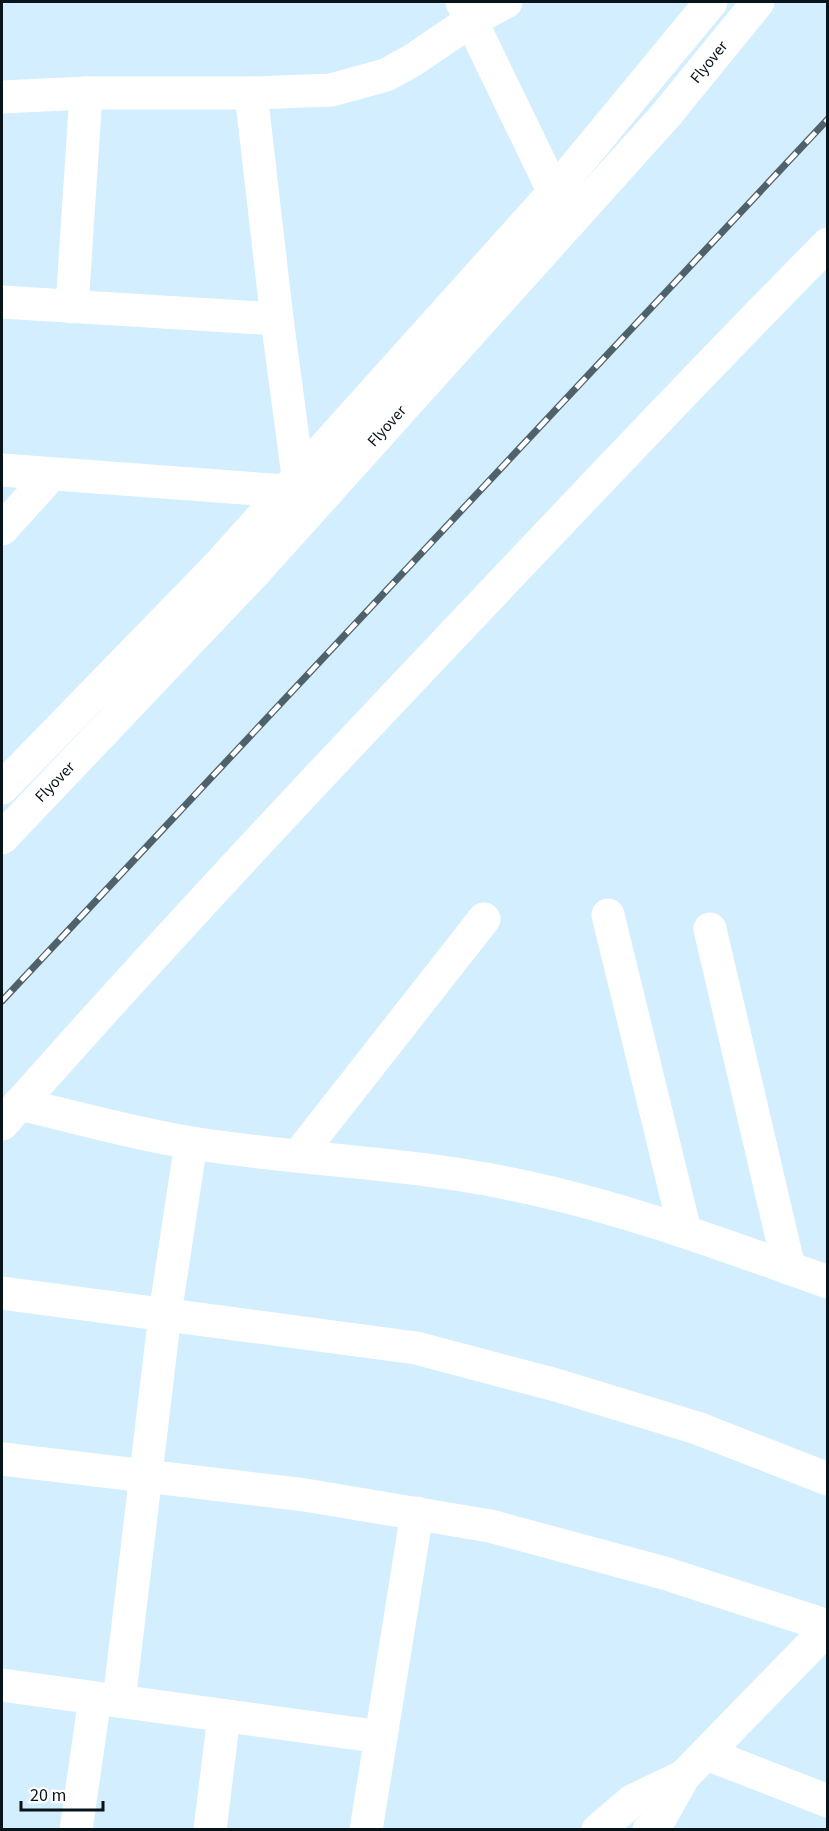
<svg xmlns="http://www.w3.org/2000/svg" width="829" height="1831" font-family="'Source Sans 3',sans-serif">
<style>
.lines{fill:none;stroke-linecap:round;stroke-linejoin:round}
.minor{stroke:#fff;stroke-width:33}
.rail-casing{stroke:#4f616a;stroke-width:7}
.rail{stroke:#fff;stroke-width:4.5;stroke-dasharray:14;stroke-linecap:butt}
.labels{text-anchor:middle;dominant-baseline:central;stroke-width:6;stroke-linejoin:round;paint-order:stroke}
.street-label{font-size:16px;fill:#07141a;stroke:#fff}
</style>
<rect width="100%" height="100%" fill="#d3eefe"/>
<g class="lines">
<g class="minor">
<path d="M462,2L554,192"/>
<path d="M251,93L277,319L298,476"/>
<path d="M2,97L86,93H251L331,90L386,75L413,60L472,20L506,2"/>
<path d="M2,302L277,319"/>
<path d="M72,307L86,93"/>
<path d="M2,470L285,491"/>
<path d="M2,529L52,474"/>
<path d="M2,788L218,566L554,192L711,2"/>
<path d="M2,838L254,573L666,115L758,2"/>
<path d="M608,915L685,1231"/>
<path d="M710,929L789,1268"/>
<path d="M19,1104C76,1117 134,1134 192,1143C298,1160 406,1162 511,1184C620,1206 723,1245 828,1282"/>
<path d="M2,1124C165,939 334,760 504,581C611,468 718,355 828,244"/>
<path d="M298,1156L484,919"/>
<path d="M2,1293L416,1348L556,1385L697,1428L828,1479"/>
<path d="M2,1459L305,1495L490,1526L664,1573L828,1626"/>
<path d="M2,1685L381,1737L366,1830"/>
<path d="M119,1701L165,1314L191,1143"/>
<path d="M381,1737L417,1513"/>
<path d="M707,1754L828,1801"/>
<path d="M76,1830L95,1698"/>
<path d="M210,1830L224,1716"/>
<path d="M598,1830L632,1801L684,1776"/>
<path d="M649,1830L658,1822L684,1776L828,1628"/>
</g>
<defs>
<path id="rail" d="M2,1001L828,119"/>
</defs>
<use href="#rail" class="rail-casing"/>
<use href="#rail" class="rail"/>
</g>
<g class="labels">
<g class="street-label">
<text transform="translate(709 62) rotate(-51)">Flyover</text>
<text transform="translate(387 426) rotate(-48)">Flyover</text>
<text transform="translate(55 782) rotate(-46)">Flyover</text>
</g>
</g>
<rect width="829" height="1831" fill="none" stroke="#07141a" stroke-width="6"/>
<path d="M21 1801v9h82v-9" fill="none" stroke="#07141a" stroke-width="3"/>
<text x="30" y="1801" font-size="18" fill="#07141a" stroke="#ffffff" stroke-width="4.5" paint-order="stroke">20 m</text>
</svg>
